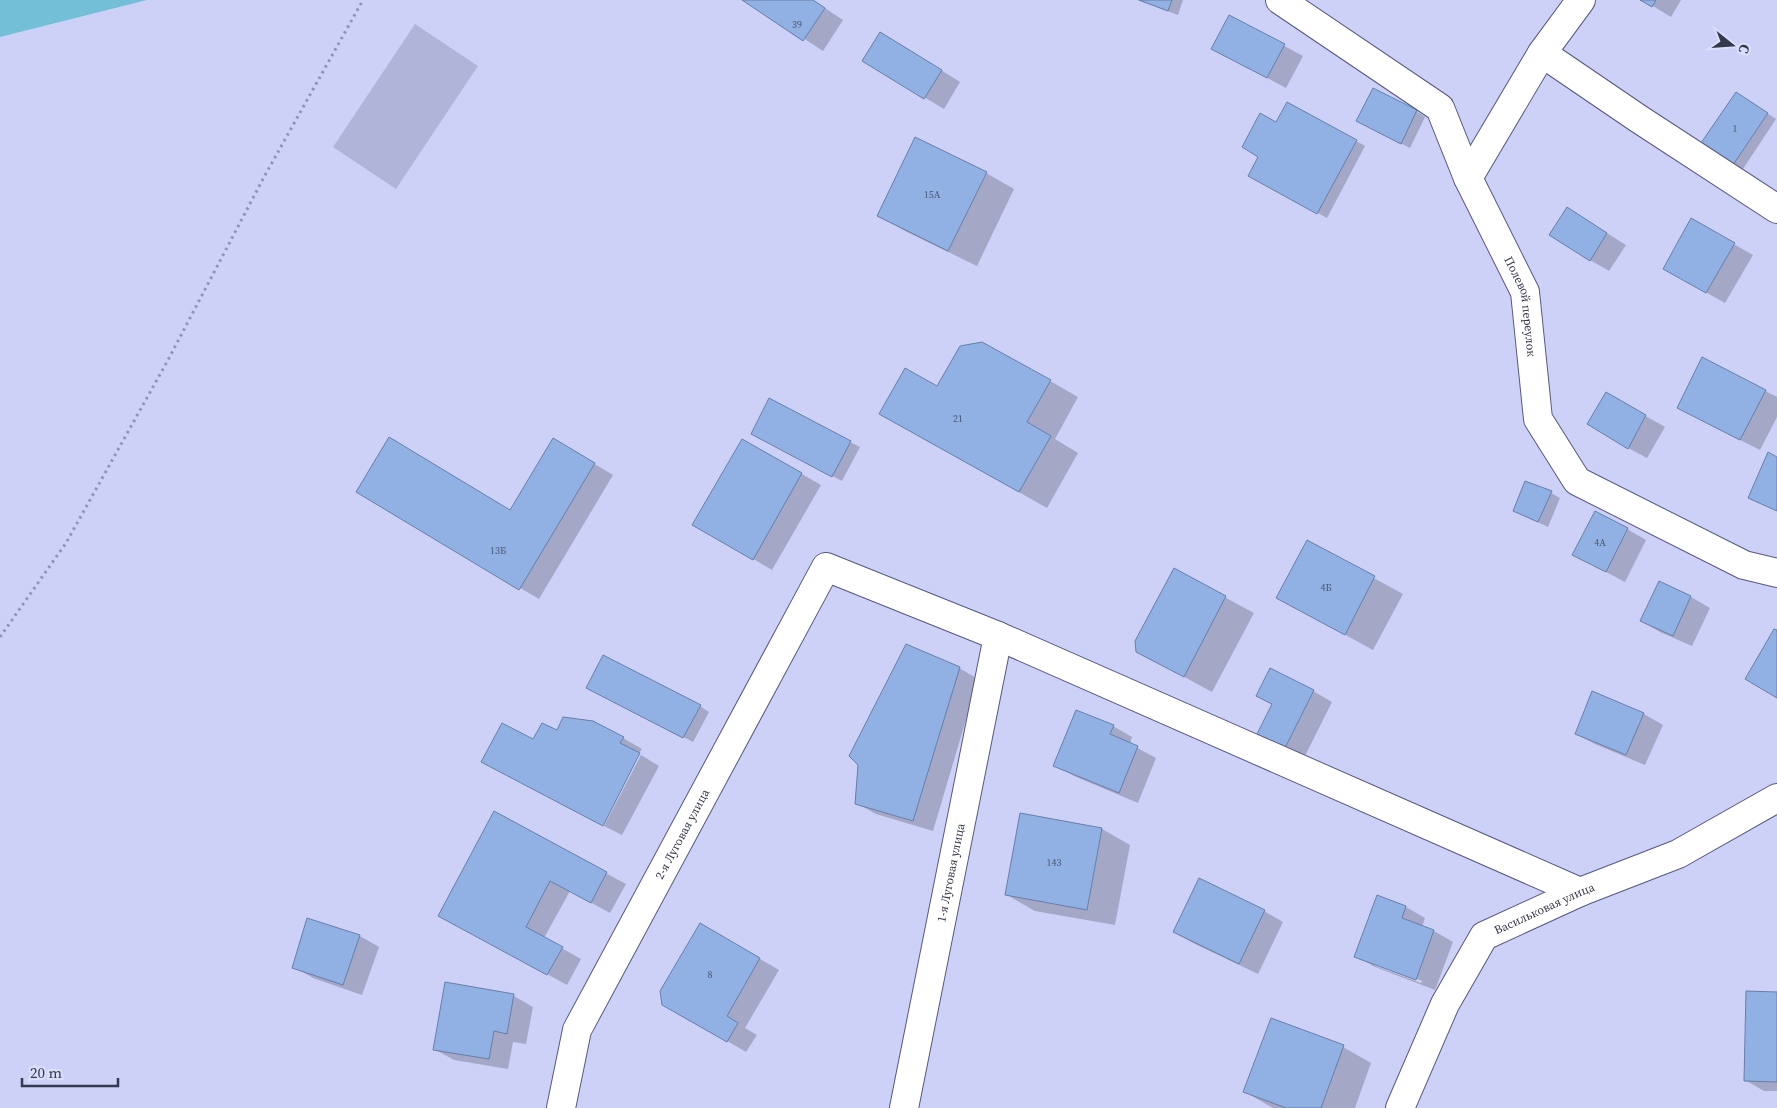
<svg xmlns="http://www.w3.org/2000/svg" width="1777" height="1108" font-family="'Source Serif 4',serif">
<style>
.green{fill:#b0b4d9}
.water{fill:#72bfd7}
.shadow{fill:#0003;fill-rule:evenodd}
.building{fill:#91b1e5;stroke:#677fa6}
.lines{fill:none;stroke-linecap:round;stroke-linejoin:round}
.minor-casing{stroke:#555881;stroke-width:30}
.path{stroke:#9093b2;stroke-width:3;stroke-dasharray:2.5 4;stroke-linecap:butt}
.minor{stroke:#fff;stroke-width:28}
.labels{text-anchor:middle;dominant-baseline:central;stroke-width:4.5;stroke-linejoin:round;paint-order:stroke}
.number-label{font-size:10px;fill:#4d5672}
.street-label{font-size:12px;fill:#36384b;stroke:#dcdffc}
</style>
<rect width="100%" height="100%" fill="#cdd1f8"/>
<path class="green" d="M415,24L478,66L396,189L333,147Z"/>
<path class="water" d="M0,0H147L0,37Z"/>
<g class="shadow">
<path d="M745,0H813L843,20L823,51Z"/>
<path d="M1137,0H1183L1178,15Z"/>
<path d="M1643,0H1681L1671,17Z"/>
<path d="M1230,17L1303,56L1286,88L1232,59Z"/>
<path d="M900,44L960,82L944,109L864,61Z"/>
<path d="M1745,99L1776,119L1743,169L1734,164Z"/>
<path d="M1416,111L1425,117L1410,148L1367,126Z"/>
<path d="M1277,124L1356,141L1365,146L1327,218L1259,181Z"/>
<path d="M986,173L1014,189L977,266L907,232L879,216Z"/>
<path d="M1586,220L1626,245L1609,271L1590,260Z"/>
<path d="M1691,220L1753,255L1725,303L1684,280Z"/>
<path d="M1703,359L1777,397V417L1760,450L1697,418Z"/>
<path d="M1050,381L1078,397L1055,439L1078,453L1047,508L909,430L938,388Z"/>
<path d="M1607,394L1665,427L1647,458L1628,448Z"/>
<path d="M761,438L850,442L860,447L842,481Z"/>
<path d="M553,439L613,475L539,599L358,492L511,511Z"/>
<path d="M743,440L821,485L772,570L694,524Z"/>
<path d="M1551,493L1560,498L1548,527L1514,511Z"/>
<path d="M1627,529L1646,540L1625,582L1574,555Z"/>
<path d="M1308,542L1403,594L1373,650L1278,598Z"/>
<path d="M1174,570L1254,613L1212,692L1166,667Z"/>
<path d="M1691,597L1710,608L1692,646L1660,632L1641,621Z"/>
<path d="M959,668L978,679L933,831L876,814L856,803Z"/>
<path d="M1313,691L1332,702L1304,758L1278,744L1273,705L1257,696Z"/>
<path d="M597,693L700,706L709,712L693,742Z"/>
<path d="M1644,714L1663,725L1645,765L1595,744L1576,734Z"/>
<path d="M1113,726L1132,737L1130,744L1156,758L1138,803L1074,776L1055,765Z"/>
<path d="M557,732L623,738L642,749L639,753Z"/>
<path d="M641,755L659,766L622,835L604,826Z"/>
<path d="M494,813L626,884L610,913L570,891L544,938L581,959L567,985L458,926Z"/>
<path d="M1102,829L1130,845L1115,925L1035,911L1007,895Z"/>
<path d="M1406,907L1425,918L1422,927L1434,931L1453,942L1435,990L1375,967L1356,956ZM1375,963L1422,981L1421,983L1375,966Z"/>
<path d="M1264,911L1283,922L1258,974L1193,943L1174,932Z"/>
<path d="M308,919L360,936L379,947L362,995L313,978L294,967Z"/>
<path d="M700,924L779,970L745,1028L757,1035L746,1052L664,1004Z"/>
<path d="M1777,994V1091H1764L1745,1080Z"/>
<path d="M514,996L533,1007L526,1044L513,1042L508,1069L454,1060L434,1049Z"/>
<path d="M1343,1047L1371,1063L1355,1108H1273L1245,1092Z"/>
</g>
<g class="building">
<path d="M742,0H813L825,8L803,41Z"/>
<path d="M1139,0H1172L1168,11Z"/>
<path d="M1640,0H1656L1652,7Z"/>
<path d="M1229,15L1285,44L1267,78L1211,49Z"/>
<path d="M880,32L942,70L924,99L862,61Z"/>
<path d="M1373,88L1417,110L1401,144L1356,121Z"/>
<path d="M1736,92L1768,113L1733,165L1701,143Z"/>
<path d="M1287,102L1357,140L1317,214L1248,176L1258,157L1242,147L1260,113L1276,122Z"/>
<path d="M915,137L987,172L948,251L877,216Z"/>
<path d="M1567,207L1607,233L1590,261L1549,235Z"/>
<path d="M1691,218L1735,243L1706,293L1663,269Z"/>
<path d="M982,342L1051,380L1027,422L1051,436L1019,492L879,414L905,368L937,386L960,346Z"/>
<path d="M1702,357L1766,390L1740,440L1677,408Z"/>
<path d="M1606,392L1646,415L1628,449L1587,424Z"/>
<path d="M769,398L851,441L832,477L751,434Z"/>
<path d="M389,437L510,510L553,438L595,463L519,590L356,492Z"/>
<path d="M742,439L802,473L753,560L692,525Z"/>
<path d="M1768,452L1777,457V511L1748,498Z"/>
<path d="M1525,481L1552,491L1538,522L1513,511Z"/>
<path d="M1595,511L1628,528L1606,572L1572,555Z"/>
<path d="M1307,540L1375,576L1345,635L1276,598Z"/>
<path d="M1174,568L1226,596L1184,677L1136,652L1135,641Z"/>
<path d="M1659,581L1691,596L1673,636L1640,621Z"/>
<path d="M1774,629L1777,630V698L1745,679Z"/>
<path d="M906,644L960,667L913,821L855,804L858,765L849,756Z"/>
<path d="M603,655L701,705L683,738L586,688Z"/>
<path d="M1270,668L1314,690L1285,748L1257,734L1272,704L1256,696Z"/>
<path d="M1592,691L1644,713L1626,755L1575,734Z"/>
<path d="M1076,710L1114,725L1110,734L1138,746L1119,793L1053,766Z"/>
<path d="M563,717L593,721L624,737L620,743L640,753L603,826L481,762L502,723L533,739L542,723L557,730Z"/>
<path d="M494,811L607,872L591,903L550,881L526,927L563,947L547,975L438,916Z"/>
<path d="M1020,813L1102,828L1087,910L1005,895Z"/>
<path d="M1199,878L1265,910L1239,964L1173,932Z"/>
<path d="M1377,895L1406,906L1402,918L1434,930L1416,980L1354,957Z"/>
<path d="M307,918L360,935L343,985L292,968Z"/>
<path d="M700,923L760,958L727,1016L738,1023L727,1042L662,1005L660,991Z"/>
<path d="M445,982L514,994L507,1034L494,1031L489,1059L433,1050Z"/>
<path d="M1746,991L1777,992V1082L1744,1081Z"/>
<path d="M1271,1018L1344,1045L1321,1108H1286L1243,1092Z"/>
</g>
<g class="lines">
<defs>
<g id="minor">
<path id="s1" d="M1280,0L1440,108L1468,178L1525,292L1538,419L1577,481L1744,565L1777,573"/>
<path d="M1542,53L1581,0"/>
<path d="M1468,178L1542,53L1639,119L1777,209"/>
<path id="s2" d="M561,1108L577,1030L826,567L998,636L1580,892"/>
<path id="s3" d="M904,1108L998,636"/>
<path id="s4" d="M1400,1108L1445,1004L1484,936L1580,892L1678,854L1777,798"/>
</g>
</defs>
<use href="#minor" class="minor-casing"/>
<path class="path" d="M0,637L66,543L168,360L264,177L363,0"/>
<use href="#minor" class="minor"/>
</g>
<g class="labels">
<g class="number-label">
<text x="797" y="24">39</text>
<text x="1735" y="128">1</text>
<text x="932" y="194">15А</text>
<text x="958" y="418">21</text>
<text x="1600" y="542">4А</text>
<text x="498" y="550">13Б</text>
<text x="1326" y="587">4Б</text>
<text x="1054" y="862">143</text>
<text x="710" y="974">8</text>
</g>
<g class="street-label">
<text stroke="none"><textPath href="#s1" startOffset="409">Полевой переулок</textPath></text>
<text stroke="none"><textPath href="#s2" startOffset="302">2-я Луговая улица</textPath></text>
<text stroke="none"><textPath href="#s3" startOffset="240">1-я Луговая улица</textPath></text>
<text stroke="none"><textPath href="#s4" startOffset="258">Васильковая улица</textPath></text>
</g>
</g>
<g transform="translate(1732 45) rotate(107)" stroke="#dcdffc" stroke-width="4" paint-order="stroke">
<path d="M0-4L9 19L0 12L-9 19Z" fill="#36384b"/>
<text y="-8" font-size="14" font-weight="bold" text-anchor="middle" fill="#36384b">С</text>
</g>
<path d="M22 1078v8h96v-8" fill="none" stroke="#36384b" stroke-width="2.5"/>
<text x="30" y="1078" font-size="15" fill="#36384b" stroke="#dcdffc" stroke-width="4" paint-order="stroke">20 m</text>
</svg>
